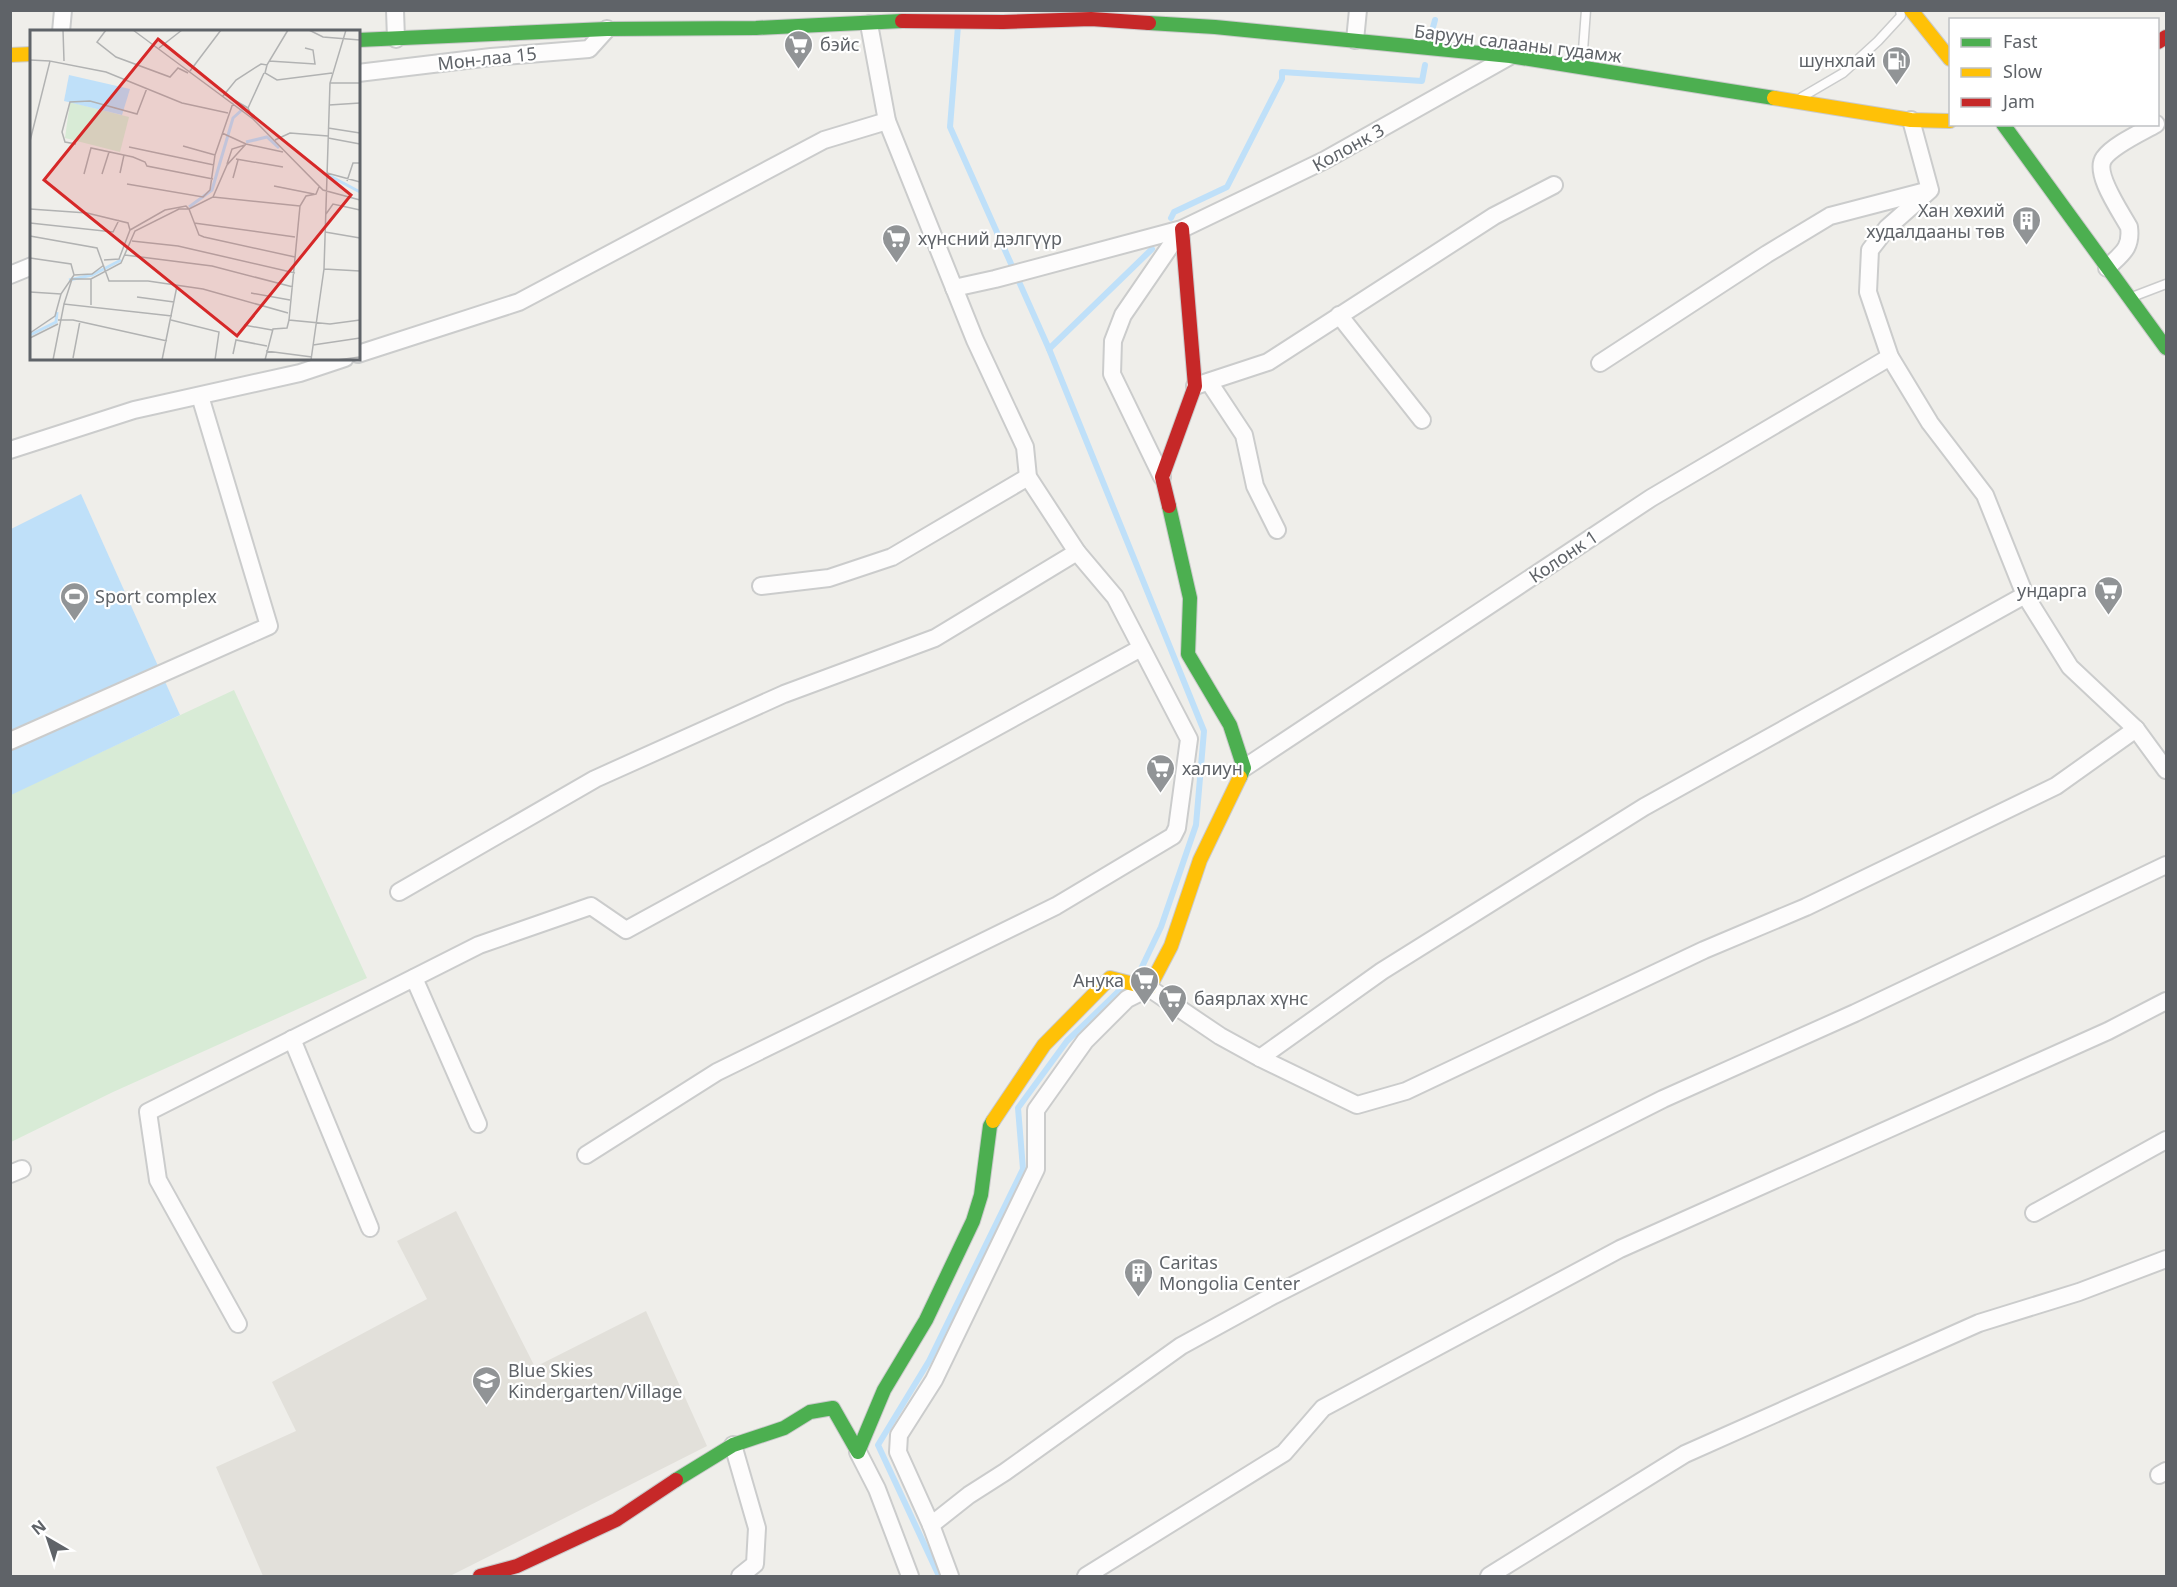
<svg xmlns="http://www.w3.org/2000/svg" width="2177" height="1587" font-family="'Noto Sans',sans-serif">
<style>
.education{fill:#e2e0da}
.green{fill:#d8ebd6}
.water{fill:#bfe0f9}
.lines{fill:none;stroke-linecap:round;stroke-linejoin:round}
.stream{stroke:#bfe0f9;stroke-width:6}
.lane-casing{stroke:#cbcccc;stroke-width:11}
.street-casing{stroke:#cbcccc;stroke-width:20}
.fast-casing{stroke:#cacacb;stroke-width:16}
.slow-casing{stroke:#cacacb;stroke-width:16}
.jam-casing{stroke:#cacacb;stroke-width:16}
.lane{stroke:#fdfcfc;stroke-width:8}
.street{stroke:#fdfcfc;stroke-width:16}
.fast{stroke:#4caf50;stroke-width:14}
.slow{stroke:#ffc107;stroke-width:14}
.jam{stroke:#c62828;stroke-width:14}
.labels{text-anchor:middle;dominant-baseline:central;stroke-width:4.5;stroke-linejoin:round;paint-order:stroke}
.street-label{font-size:18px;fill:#5f6368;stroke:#fff}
.poi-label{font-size:18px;fill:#5f6368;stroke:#fff;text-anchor:start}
.inset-river{fill:none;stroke:#bfe0f9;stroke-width:3}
.inset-road{fill:none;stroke:#b1b2b2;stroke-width:1.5}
.view{fill:#d62828;fill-opacity:0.15;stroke:#d62828;stroke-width:3}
.inset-edge{fill:none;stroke:#5f6368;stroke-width:3}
</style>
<rect width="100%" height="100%" fill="#efeeea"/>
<path class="education" d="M456,1211L535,1367L646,1311L707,1446L450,1576H263L216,1467L296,1431L272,1382L427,1299L397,1241Z"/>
<path class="green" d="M234,690L367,978L113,1092L11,1142V794Z"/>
<path class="water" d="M81,494L180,715L11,795V529Z"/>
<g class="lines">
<g class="stream">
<path d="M958,26L950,127L1049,349L1204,731L1196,825L1161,927L1140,971L1134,977"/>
<path d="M1432,31L1435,20"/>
<path d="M1171,218L1174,212L1227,187L1282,79V72L1422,81L1425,65"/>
<path d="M1049,349L1152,249"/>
<path d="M939,1576L878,1445L929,1361L1023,1169L1018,1108L1067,1041L1122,988"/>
</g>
<defs>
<g id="lane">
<path d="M1582,64L1586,10"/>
<path d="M1802,97L1843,73L1878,41L1901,16L1900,10"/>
<path d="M2132,297L2166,284"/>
</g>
<g id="street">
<path d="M395,10L396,39"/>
<path d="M61,32L63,10"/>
<path d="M1355,40L1358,10"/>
<path d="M358,73L491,57L589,49L607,29"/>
<path d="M1911,120L1930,190L1887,228L1870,250L1868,292L1890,357L1930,423L1985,495L2025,595L2070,667L2136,729L2166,770"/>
<path d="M2107,268C2121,254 2132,249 2129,227C2121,212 2093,173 2104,158C2113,145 2142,132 2156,124"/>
<path d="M10,275L32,266"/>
<path d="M954,288L995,279L1182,229L1325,160L1510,56"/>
<path d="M1339,315L1422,420"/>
<path d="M358,354L519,302L824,140L887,121"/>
<path d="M1600,363L1767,254L1830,216L1926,191"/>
<path d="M1209,382L1244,435L1255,486L1277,530"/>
<path d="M1195,386L1268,362L1494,216L1554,185"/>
<path d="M10,450L134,410L300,373L345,358"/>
<path d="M1162,477L1112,374L1113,341L1123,315L1182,229"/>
<path d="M761,586L829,578L892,557L1028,477"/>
<path d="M10,741L269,626L200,396"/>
<path d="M1244,768L1651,498L1890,357"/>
<path d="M399,892L595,779L784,694L935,638L1077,552"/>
<path d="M414,978L478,1124"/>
<path d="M292,1039L370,1228"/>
<path d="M1260,1058L1382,971L1644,807L2025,595"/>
<path d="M586,1155L717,1072L1056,906L1173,836L1177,828L1189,739L1115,597L1077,552L1028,477L1025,447L975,340L887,121L869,24"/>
<path d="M10,1174L22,1169"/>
<path d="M2034,1213L2166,1140"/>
<path d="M238,1324L158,1180L148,1112L479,945L591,906L626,930L1141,648"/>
<path d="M733,1445L757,1528L755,1564L740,1576"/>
<path d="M858,1452L877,1489L910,1576"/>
<path d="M2159,1475L2166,1471"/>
<path d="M931,1525L969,1495L1005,1472L1181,1346L1274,1295L1663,1099L1855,1013L2166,865"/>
<path d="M950,1576L931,1525L898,1452L899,1435L934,1380L1036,1169V1110L1085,1041L1127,999L1149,988L1220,1036L1260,1058L1357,1105L1406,1091L1704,950L1806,907L2056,786L2136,729"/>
<path d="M1086,1576L1284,1453L1323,1408L1620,1249L2108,1031L2166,1001"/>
<path d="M1489,1576L1685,1454L1979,1323L2079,1292L2166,1259"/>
</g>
<g id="fast">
<path d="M1149,23L1215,27L1510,56L1774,98"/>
<path d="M358,40L607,29L756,28L902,21"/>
<path d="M2003,124L2166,348"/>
<path d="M1169,506L1190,598L1188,654L1230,725L1244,768L1240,777"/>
<path d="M676,1480L733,1445L784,1428L810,1412L833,1408L858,1452L884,1390L926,1320L973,1221L981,1195L990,1126L993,1121"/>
</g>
<g id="slow">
<path d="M1911,10L1950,59"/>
<path d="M10,55L32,54"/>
<path d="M1774,98L1911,120L1950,121"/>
<path d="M993,1121L1044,1045L1110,978L1149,988L1171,946L1200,860L1240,777"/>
</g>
<g id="jam">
<path d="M902,21L1003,22L1091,19L1149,23"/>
<path d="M2158,42L2166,37"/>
<path d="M1169,506L1162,477L1195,386L1182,229"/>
<path d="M480,1576L517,1566L616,1520L676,1480"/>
</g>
</defs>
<use href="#lane" class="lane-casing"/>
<use href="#street" class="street-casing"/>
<use href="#fast" class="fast-casing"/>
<use href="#slow" class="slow-casing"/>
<use href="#jam" class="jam-casing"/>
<use href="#lane" class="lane"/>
<use href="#street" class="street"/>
<use href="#fast" class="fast"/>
<use href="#slow" class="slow"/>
<use href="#jam" class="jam"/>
</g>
<defs>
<symbol id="supermarket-pin" viewBox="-11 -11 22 30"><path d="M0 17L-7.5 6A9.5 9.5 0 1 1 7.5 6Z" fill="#919496" stroke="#fff"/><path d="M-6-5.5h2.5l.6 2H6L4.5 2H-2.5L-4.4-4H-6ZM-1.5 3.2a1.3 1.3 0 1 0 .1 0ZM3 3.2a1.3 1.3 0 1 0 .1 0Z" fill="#fff"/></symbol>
<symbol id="fuel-pin" viewBox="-11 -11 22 30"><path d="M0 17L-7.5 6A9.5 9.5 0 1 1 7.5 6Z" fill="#919496" stroke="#fff"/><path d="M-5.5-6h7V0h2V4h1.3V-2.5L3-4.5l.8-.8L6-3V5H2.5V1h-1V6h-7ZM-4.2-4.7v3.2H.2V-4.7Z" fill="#fff"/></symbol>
<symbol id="building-pin" viewBox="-11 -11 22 30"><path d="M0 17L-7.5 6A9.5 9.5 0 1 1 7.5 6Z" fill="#919496" stroke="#fff"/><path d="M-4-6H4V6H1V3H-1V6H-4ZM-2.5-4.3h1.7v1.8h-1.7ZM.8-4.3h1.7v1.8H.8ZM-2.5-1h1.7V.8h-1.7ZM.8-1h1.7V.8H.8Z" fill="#fff"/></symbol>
<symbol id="stadium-pin" viewBox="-11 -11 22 30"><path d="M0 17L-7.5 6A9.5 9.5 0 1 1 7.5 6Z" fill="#919496" stroke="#fff"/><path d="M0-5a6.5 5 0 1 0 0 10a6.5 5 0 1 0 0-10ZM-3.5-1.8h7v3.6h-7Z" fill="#fff"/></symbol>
<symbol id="school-pin" viewBox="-11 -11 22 30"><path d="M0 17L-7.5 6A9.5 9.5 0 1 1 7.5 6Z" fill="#919496" stroke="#fff"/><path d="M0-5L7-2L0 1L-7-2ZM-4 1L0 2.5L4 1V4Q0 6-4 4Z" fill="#fff"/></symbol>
</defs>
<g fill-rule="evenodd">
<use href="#supermarket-pin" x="782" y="28" width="33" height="45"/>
<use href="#fuel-pin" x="1880" y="44" width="33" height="45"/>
<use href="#building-pin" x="2010" y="204" width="33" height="45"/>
<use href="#supermarket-pin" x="880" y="222" width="33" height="45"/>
<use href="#supermarket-pin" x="2092" y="574" width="33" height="45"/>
<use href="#stadium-pin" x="58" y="580" width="33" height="45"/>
<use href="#supermarket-pin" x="1144" y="752" width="33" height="45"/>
<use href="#supermarket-pin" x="1128" y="964" width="33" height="45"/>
<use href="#supermarket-pin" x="1156" y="982" width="33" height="45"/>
<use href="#building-pin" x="1122" y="1256" width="33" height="45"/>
<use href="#school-pin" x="470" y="1364" width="33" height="45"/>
</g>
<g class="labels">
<g class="street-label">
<text transform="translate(1518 43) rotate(7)">Баруун салааны гудамж</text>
<text transform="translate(487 58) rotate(-6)">Мон-лаа 15</text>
<text transform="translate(1348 147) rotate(-29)">Колонк 3</text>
<text transform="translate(1563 556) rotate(-34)">Колонк 1</text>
</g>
<g class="poi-label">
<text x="820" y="44">бэйс</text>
<text x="1876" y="60" text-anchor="end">шунхлай</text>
<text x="2005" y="210" text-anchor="end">Хан хөхий<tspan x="2005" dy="21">худалдааны төв</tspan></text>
<text x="918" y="238">хүнсний дэлгүүр</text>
<text x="2087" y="590" text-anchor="end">ундарга</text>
<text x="95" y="596">Sport complex</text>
<text x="1182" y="768">халиун</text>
<text x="1124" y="980" text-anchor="end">Анука</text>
<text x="1194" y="998">баярлах хүнс</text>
<text x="1159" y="1262">Caritas<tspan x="1159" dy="21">Mongolia Center</tspan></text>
<text x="508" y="1370">Blue Skies<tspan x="508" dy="21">Kindergarten/Village</tspan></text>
</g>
</g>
<g transform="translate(30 30)">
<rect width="330" height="330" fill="#efeeea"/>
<path d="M40,72L99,87L90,122L35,108Z" fill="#d8ebd6"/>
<path d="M39,45L100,59L92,85L34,71Z" fill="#bfe0f9"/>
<path class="inset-river" d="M216,112L237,107L249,118M300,146L330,162M159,177L182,160L203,88L214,78M39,250L62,245L91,230M0,305L26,292L27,282"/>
<path class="inset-road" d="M33,0L34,31M76,0L67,12L86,27L140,47L148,38L158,43M103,0L223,89L293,160L330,170M279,0L293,7L330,10M129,18L152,0M0,30L20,31M239,31L285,34L283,20L275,18M237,35L235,43L247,50L302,43M160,41L191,0M300,53H330M194,64L218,78M193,66L206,50L231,34L237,35L258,0M299,75L330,73M223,89L218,78L234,43M298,98L330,103M192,103L216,114L253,122M298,108L330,114M245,110L260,103L298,106M0,111L20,31L76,42L152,73L198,83M46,114L35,112L32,102L40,72L60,71L107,84L117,58M153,116L185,125M99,117L184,135M206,129L253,137M197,134L202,119L215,115M90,143L94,125M297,143L330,152M54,144L61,118L103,127L115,132L117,136L183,149M72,144L79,122M203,148L208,130M317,151L323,133H330M97,154L173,167L180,160L185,125L203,73M244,156L284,164M289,157L286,164L276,166L270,176L259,290L300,294L330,290M183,167L270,176M0,179L57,183L98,193L100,200L135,180L156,176L159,179L183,167L197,135L216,114M296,184L303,174L330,180M0,193L83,202L89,190M164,193L265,207M295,202L330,208M0,206L67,218L79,251H118L173,259L258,283M102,211L148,216L265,243M95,225L182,236L263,257M0,228L41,234L44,245L62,244L74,235M74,230L89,229L100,200M294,239L330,241M0,262L31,264L44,245M221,263L260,270M107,267L144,272M34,274L42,249H61L91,233L105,201L149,179H159L169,205L174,207L265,227M61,275V249M28,290H43L137,311M141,290L189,302L185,330M214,295L242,300M0,303L25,286L31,264M0,308L28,294M283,315L330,308M236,321L282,327M203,324L206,310L237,316M43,328L50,291M23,330L34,274L142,286M132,330L147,256M235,330L243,299L257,298L259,290M281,330L294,239L300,53L316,0M307,330L330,327"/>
<path class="view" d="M128,9L321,165L207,306L14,150Z"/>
<rect width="330" height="330" class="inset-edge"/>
</g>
<rect width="2177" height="1587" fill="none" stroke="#5f6368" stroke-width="24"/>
<rect x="1949" y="18" width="210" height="108" fill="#ffffff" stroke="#bfc1c3" stroke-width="1.5"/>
<rect x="1961" y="38" width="30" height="9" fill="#4caf50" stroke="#bfc1c3" stroke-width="1.5"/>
<text x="2003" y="48" font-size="18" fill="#5f6368">Fast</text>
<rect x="1961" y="68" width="30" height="9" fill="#ffc107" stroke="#bfc1c3" stroke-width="1.5"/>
<text x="2003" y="78" font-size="18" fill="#5f6368">Slow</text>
<rect x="1961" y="98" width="30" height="9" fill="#c62828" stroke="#bfc1c3" stroke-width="1.5"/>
<text x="2003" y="108" font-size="18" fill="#5f6368">Jam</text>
<g transform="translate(48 1539) rotate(321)" stroke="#ffffff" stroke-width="4.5" paint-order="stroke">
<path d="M0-4.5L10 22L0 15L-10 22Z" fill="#5f6368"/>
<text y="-9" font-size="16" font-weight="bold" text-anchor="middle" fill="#5f6368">N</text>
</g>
</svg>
